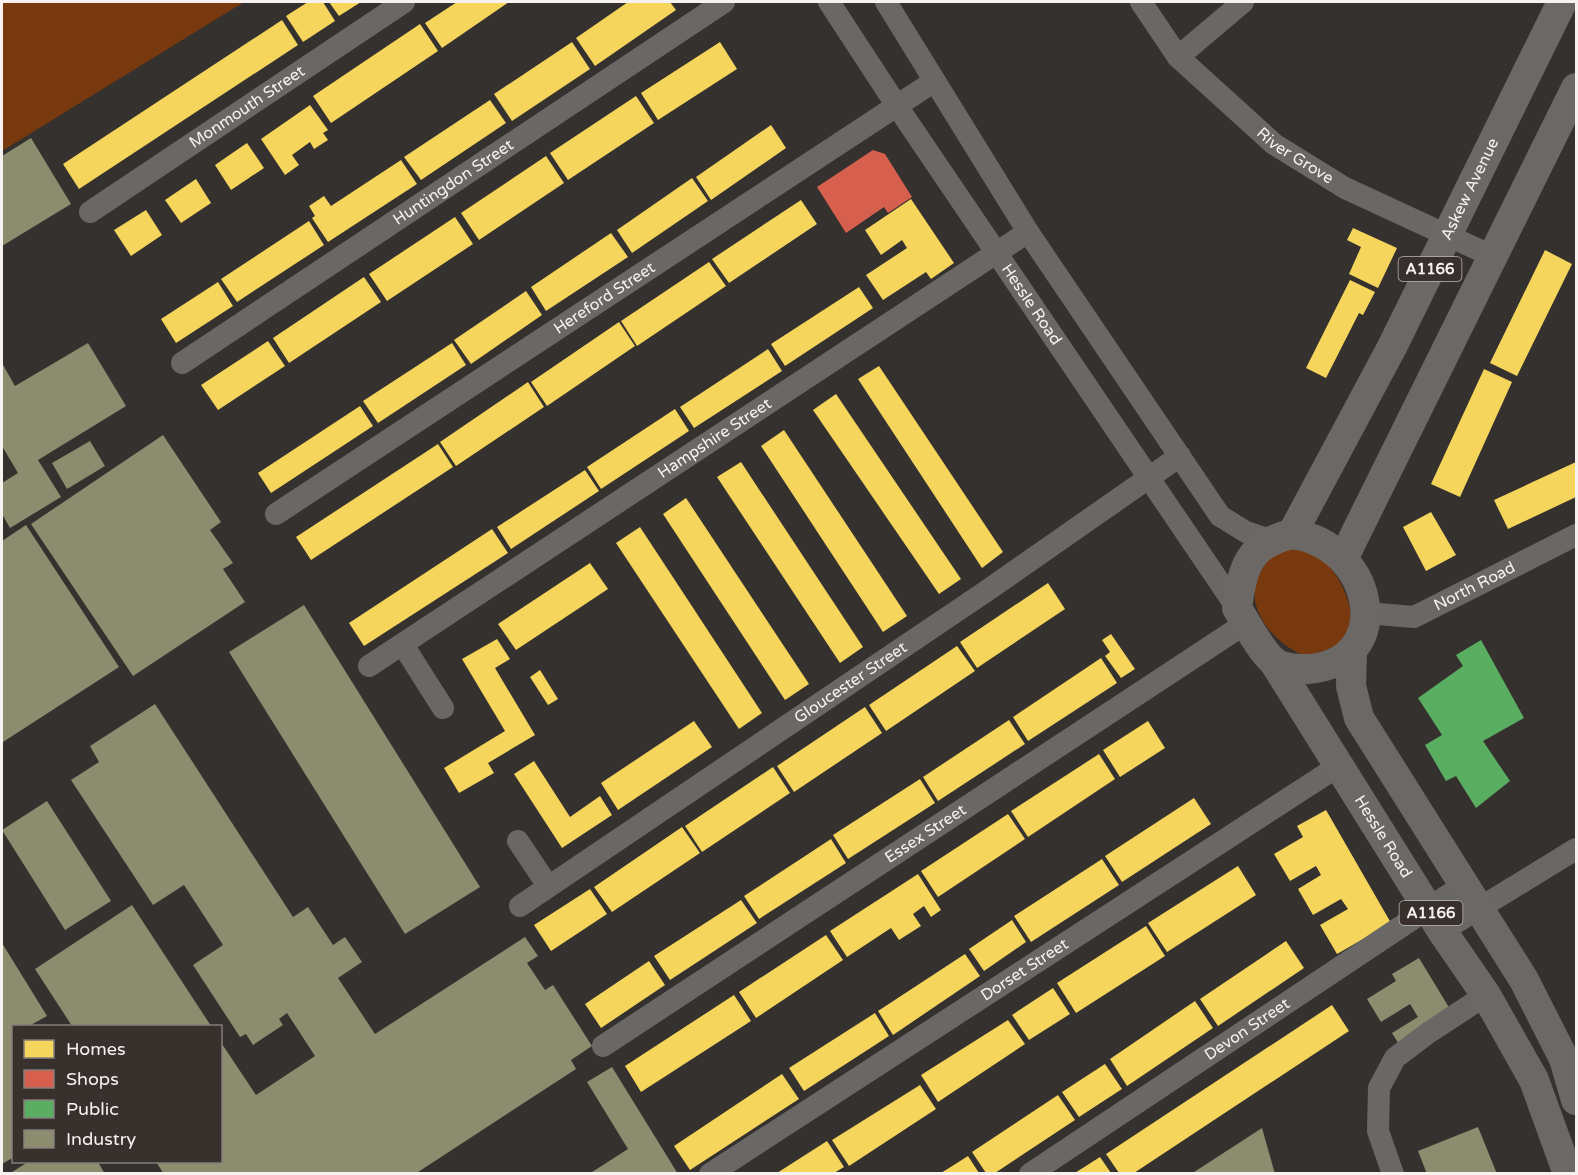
<svg xmlns="http://www.w3.org/2000/svg" width="1578" height="1175" font-family="'Varela Round',sans-serif">
<style>
.green{fill:#78390f}
.homes{fill:#f6d55c}
.shops{fill:#d6604d}
.public{fill:#5aae61}
.industry{fill:#8c8c6e}
.lines{fill:none;stroke-linecap:round;stroke-linejoin:round}
.minor{stroke:#6a6866;stroke-width:22}
.major{stroke:#6b6866;stroke-width:30}
.labels{text-anchor:middle;dominant-baseline:central;stroke-width:6;stroke-linejoin:round;paint-order:stroke}
.shield{fill:#38302c;stroke:#beb8b5;stroke-width:1.5}
.shield-label{font-size:15px;font-weight:bold;fill:#f7f2f0}
.street-label{font-size:16px;fill:#f7f2f0;stroke:#38302c}
</style>
<rect width="100%" height="100%" fill="#35312f"/>
<g class="green">
<path d="M2,2H244L2,151Z"/>
<path d="M1281,549C1293,549 1306,549 1317,555C1340,570 1369,627 1336,646C1328,651 1315,653 1305,656C1259,637 1231,583 1281,549Z"/>
</g>
<g class="homes">
<path d="M308,2H323L335,21L303,42L286,16Z"/>
<path d="M329,2H361L339,16Z"/>
<path d="M457,2H509L442,48L425,23Z"/>
<path d="M628,2H670L676,10L595,66L576,38Z"/>
<path d="M282,20L298,45L79,189L63,164Z"/>
<path d="M420,24L438,51L331,123L313,96Z"/>
<path d="M572,42L590,69L512,121L494,94Z"/>
<path d="M720,42L737,69L658,120L641,93Z"/>
<path d="M636,96L654,123L568,180L550,153Z"/>
<path d="M490,100L506,123L421,180L404,157Z"/>
<path d="M310,105L328,130L323,133L328,140L314,149L310,142L292,155L299,165L285,175L261,139Z"/>
<path d="M771,125L786,148L711,200L696,177Z"/>
<path d="M247,143L264,168L231,190L215,165Z"/>
<path d="M546,156L564,183L479,240L461,213Z"/>
<path d="M401,160L417,184L328,242L312,218L315,216L309,206L324,196L331,206Z"/>
<path d="M692,178L708,201L632,253L617,230Z"/>
<path d="M196,179L211,203L181,223L165,200Z"/>
<path d="M911,199L954,263L931,279L926,272L883,300L866,275L907,248L902,240L881,255L865,230Z"/>
<path d="M801,200L817,224L729,283L712,259Z"/>
<path d="M146,210L162,235L131,256L114,230Z"/>
<path d="M455,217L473,244L387,301L369,274Z"/>
<path d="M309,221L324,245L237,302L221,279Z"/>
<path d="M1353,228L1397,248L1378,288L1349,274L1361,247L1347,240Z"/>
<path d="M611,233L628,257L546,311L531,287Z"/>
<path d="M1545,250L1572,264L1517,376L1490,363Z"/>
<path d="M709,262L726,286L637,346L621,321Z"/>
<path d="M364,277L381,302L289,363L273,338Z"/>
<path d="M1350,280L1375,292L1363,315L1359,313L1326,378L1306,368Z"/>
<path d="M218,282L233,306L176,343L161,319Z"/>
<path d="M859,287L873,308L785,366L771,344Z"/>
<path d="M526,291L542,315L471,364L454,340Z"/>
<path d="M619,322L635,346L547,406L531,382Z"/>
<path d="M268,341L285,366L218,410L201,385Z"/>
<path d="M452,343L466,365L378,423L363,401Z"/>
<path d="M768,349L782,371L694,428L680,407Z"/>
<path d="M879,366L1003,552L982,568L858,379Z"/>
<path d="M1484,369L1512,382L1460,497L1431,484Z"/>
<path d="M528,382L544,407L456,466L440,442Z"/>
<path d="M836,394L961,579L939,594L813,410Z"/>
<path d="M360,406L373,426L271,493L258,473Z"/>
<path d="M675,409L689,431L601,489L587,467Z"/>
<path d="M784,430L907,616L883,632L761,446Z"/>
<path d="M438,444L453,467L311,560L296,537Z"/>
<path d="M741,462L863,647L840,663L717,477Z"/>
<path d="M1576,462V497L1508,529L1494,500Z"/>
<path d="M585,470L599,491L511,549L497,527Z"/>
<path d="M686,498L809,684L785,700L663,514Z"/>
<path d="M1431,512L1456,555L1426,571L1403,527Z"/>
<path d="M640,527L762,713L739,729L616,543Z"/>
<path d="M492,529L508,553L364,646L349,623Z"/>
<path d="M590,563L608,589L516,650L498,624Z"/>
<path d="M1048,583L1065,609L977,668L960,642Z"/>
<path d="M1111,634L1135,669L1121,678L1105,656L1110,652L1102,640Z"/>
<path d="M497,639L510,659L495,668L535,735L488,763L494,773L459,793L444,768L505,731L462,659Z"/>
<path d="M957,646L975,671L886,731L869,705Z"/>
<path d="M1101,658L1117,683L1028,741L1013,717Z"/>
<path d="M540,670L558,699L548,705L530,677Z"/>
<path d="M865,707L882,733L794,792L777,766Z"/>
<path d="M1009,720L1025,744L938,801L923,777Z"/>
<path d="M694,721L712,747L618,810L601,783Z"/>
<path d="M1148,721L1165,748L1120,777L1103,750Z"/>
<path d="M1099,754L1115,779L1028,837L1011,811Z"/>
<path d="M534,761L570,817L600,796L612,815L562,848L514,774Z"/>
<path d="M773,767L790,793L702,852L685,826Z"/>
<path d="M920,779L935,803L848,859L833,835Z"/>
<path d="M1194,798L1211,824L1122,882L1105,856Z"/>
<path d="M1326,810L1391,923L1337,954L1320,925L1348,909L1341,899L1313,915L1298,889L1321,875L1316,866L1290,881L1274,854L1303,837L1297,826Z"/>
<path d="M1008,814L1025,839L938,897L921,871Z"/>
<path d="M682,827L700,853L612,912L594,887Z"/>
<path d="M831,839L846,863L759,919L744,896Z"/>
<path d="M1102,859L1119,885L1031,942L1014,916Z"/>
<path d="M1238,866L1256,895L1167,952L1148,923Z"/>
<path d="M918,874L941,910L931,917L924,906L913,914L921,926L899,940L891,928L847,957L830,931Z"/>
<path d="M590,889L607,914L551,951L534,925Z"/>
<path d="M741,900L757,923L670,980L654,956Z"/>
<path d="M1012,920L1026,942L984,971L969,949Z"/>
<path d="M1146,926L1165,956L1076,1013L1057,983Z"/>
<path d="M826,935L843,960L756,1018L739,992Z"/>
<path d="M1286,941L1304,968L1218,1026L1200,999Z"/>
<path d="M965,954L980,976L893,1035L878,1011Z"/>
<path d="M649,961L665,985L601,1028L585,1004Z"/>
<path d="M1053,988L1070,1014L1029,1040L1012,1015Z"/>
<path d="M734,995L751,1021L641,1092L625,1066Z"/>
<path d="M1195,1001L1213,1028L1127,1086L1110,1059Z"/>
<path d="M1332,1005L1349,1031L1134,1173H1119L1106,1154Z"/>
<path d="M875,1013L889,1036L804,1091L789,1068Z"/>
<path d="M1008,1020L1025,1044L938,1102L921,1075Z"/>
<path d="M1105,1064L1122,1089L1079,1117L1062,1092Z"/>
<path d="M782,1074L799,1099L690,1170L674,1146Z"/>
<path d="M920,1085L936,1109L849,1166L832,1140Z"/>
<path d="M1058,1095L1075,1120L995,1173H986L972,1152Z"/>
<path d="M827,1141L844,1167L834,1173H777Z"/>
<path d="M968,1156L979,1173H941L957,1163Z"/>
<path d="M1100,1157L1111,1173H1075L1078,1171Z"/>
</g>
<path class="shops" d="M873,150L885,154L912,197L888,213L884,207L846,233L817,187Z"/>
<path class="public" d="M1481,640L1524,718L1483,741L1510,781L1476,808L1456,776L1446,781L1425,745L1442,735L1418,698L1463,666L1456,655Z"/>
<g class="industry">
<path d="M31,138L71,204L2,246V156Z"/>
<path d="M88,343L126,406L38,460L61,497L10,528L2,514V483L18,473L2,446V363L15,386Z"/>
<path d="M163,435L221,522L210,530L233,563L223,569L245,602L133,676L31,524Z"/>
<path d="M90,441L105,466L67,489L52,463Z"/>
<path d="M26,525L119,667L3,742L2,541Z"/>
<path d="M304,605L480,887L405,934L229,652Z"/>
<path d="M155,704L293,917L308,907L333,945L345,937L362,962L338,978L375,1034L525,937L538,956L527,963L545,990L553,985L592,1046L571,1060L576,1069L415,1174H164L156,1162H220V1041L256,1095L315,1056L287,1013L279,1019L283,1025L253,1045L246,1034L240,1037L193,965L223,945L184,885L153,905L71,780L99,762L90,746Z"/>
<path d="M47,801L111,901L65,930L2,830Z"/>
<path d="M132,905L211,1026H72L35,969Z"/>
<path d="M2,943L47,1016L29,1026H14V1157L2,1164Z"/>
<path d="M1419,958L1453,1014L1400,1046L1392,1033L1418,1017L1410,1004L1381,1022L1367,999L1396,981L1392,974Z"/>
<path d="M612,1067L678,1174H589L628,1149L587,1082Z"/>
<path d="M1478,1127L1497,1174H1427L1418,1151Z"/>
<path d="M1262,1128L1275,1174H1191Z"/>
<path d="M28,1162H98L105,1174H9Z"/>
</g>
<g class="lines">
<g class="minor">
<path id="s1" d="M829,2L897,106L1237,608"/>
<path d="M886,2L1028,232L1220,516L1246,532L1270,540"/>
<path id="s2" d="M1141,2L1178,57L1274,144L1345,188L1492,256"/>
<path d="M1178,57L1243,2"/>
<path id="s3" d="M90,212L404,2"/>
<path id="s4" d="M182,363L724,2"/>
<path id="s5" d="M276,514L933,82"/>
<path id="s6" d="M1366,613L1414,617L1576,535"/>
<path d="M403,645L443,708"/>
<path id="s7" d="M369,666L1028,232"/>
<path d="M518,841L548,886"/>
<path id="s8" d="M520,906L985,592L1180,456"/>
<path d="M1442,931L1576,849"/>
<path id="s9" d="M603,1046L1246,623"/>
<path id="s10" d="M710,1174L1340,765"/>
<path id="s11" d="M1030,1174L1465,884"/>
<path d="M1393,1174L1378,1131L1379,1088L1395,1058L1428,1033L1486,995"/>
</g>
<g class="major">
<path id="s12" d="M1292,534L1392,347L1562,2"/>
<path d="M1292,534C1374,544 1398,662 1308,669C1298,669 1281,668 1273,661C1261,651 1246,623 1237,608C1243,567 1248,544 1292,534Z"/>
<path d="M1343,559L1576,88"/>
<path d="M1352,650L1351,686L1359,718L1524,980L1564,1059L1576,1100"/>
<path id="s13" d="M1274,662L1442,931L1486,995L1534,1080L1568,1174"/>
</g>
</g>
<g class="labels">
<g class="shield">
<rect x="1398.5" y="257" width="63" height="24" rx="4.5"/>
<rect x="1399.5" y="901" width="63" height="24" rx="4.5"/>
</g>
<g class="shield-label">
<text x="1430" y="269">A1166</text>
<text x="1431" y="913">A1166</text>
</g>
<g class="street-label">
<text stroke="none"><textPath href="#s3" startOffset="189">Monmouth Street</textPath></text>
<text stroke="none"><textPath href="#s2" startOffset="220">River Grove</textPath></text>
<text stroke="none"><textPath href="#s4" startOffset="326">Huntingdon Street</textPath></text>
<text stroke="none"><textPath href="#s12" startOffset="388">Askew Avenue</textPath></text>
<text stroke="none"><textPath href="#s5" startOffset="393">Hereford Street</textPath></text>
<text stroke="none"><textPath href="#s1" startOffset="364">Hessle Road</textPath></text>
<text stroke="none"><textPath href="#s7" startOffset="414">Hampshire Street</textPath></text>
<text stroke="none"><textPath href="#s6" startOffset="116">North Road</textPath></text>
<text stroke="none"><textPath href="#s8" startOffset="399">Gloucester Street</textPath></text>
<text stroke="none"><textPath href="#s9" startOffset="386">Essex Street</textPath></text>
<text stroke="none"><textPath href="#s13" startOffset="206">Hessle Road</textPath></text>
<text stroke="none"><textPath href="#s10" startOffset="375">Dorset Street</textPath></text>
<text stroke="none"><textPath href="#s11" startOffset="261">Devon Street</textPath></text>
</g>
</g>
<rect width="1578" height="1175" fill="none" stroke="#f7f2f0" stroke-width="6"/>
<rect x="12" y="1025" width="210" height="138" fill="#38302c" stroke="#847e7a" stroke-width="1.5"/>
<rect x="24" y="1040" width="30" height="18" fill="#f6d55c" stroke="#847e7a" stroke-width="1.5"/>
<text x="66" y="1055" font-size="18" fill="#f7f2f0">Homes</text>
<rect x="24" y="1070" width="30" height="18" fill="#d6604d" stroke="#847e7a" stroke-width="1.5"/>
<text x="66" y="1085" font-size="18" fill="#f7f2f0">Shops</text>
<rect x="24" y="1100" width="30" height="18" fill="#5aae61" stroke="#847e7a" stroke-width="1.5"/>
<text x="66" y="1115" font-size="18" fill="#f7f2f0">Public</text>
<rect x="24" y="1130" width="30" height="18" fill="#8c8c6e" stroke="#847e7a" stroke-width="1.5"/>
<text x="66" y="1145" font-size="18" fill="#f7f2f0">Industry</text>
</svg>
